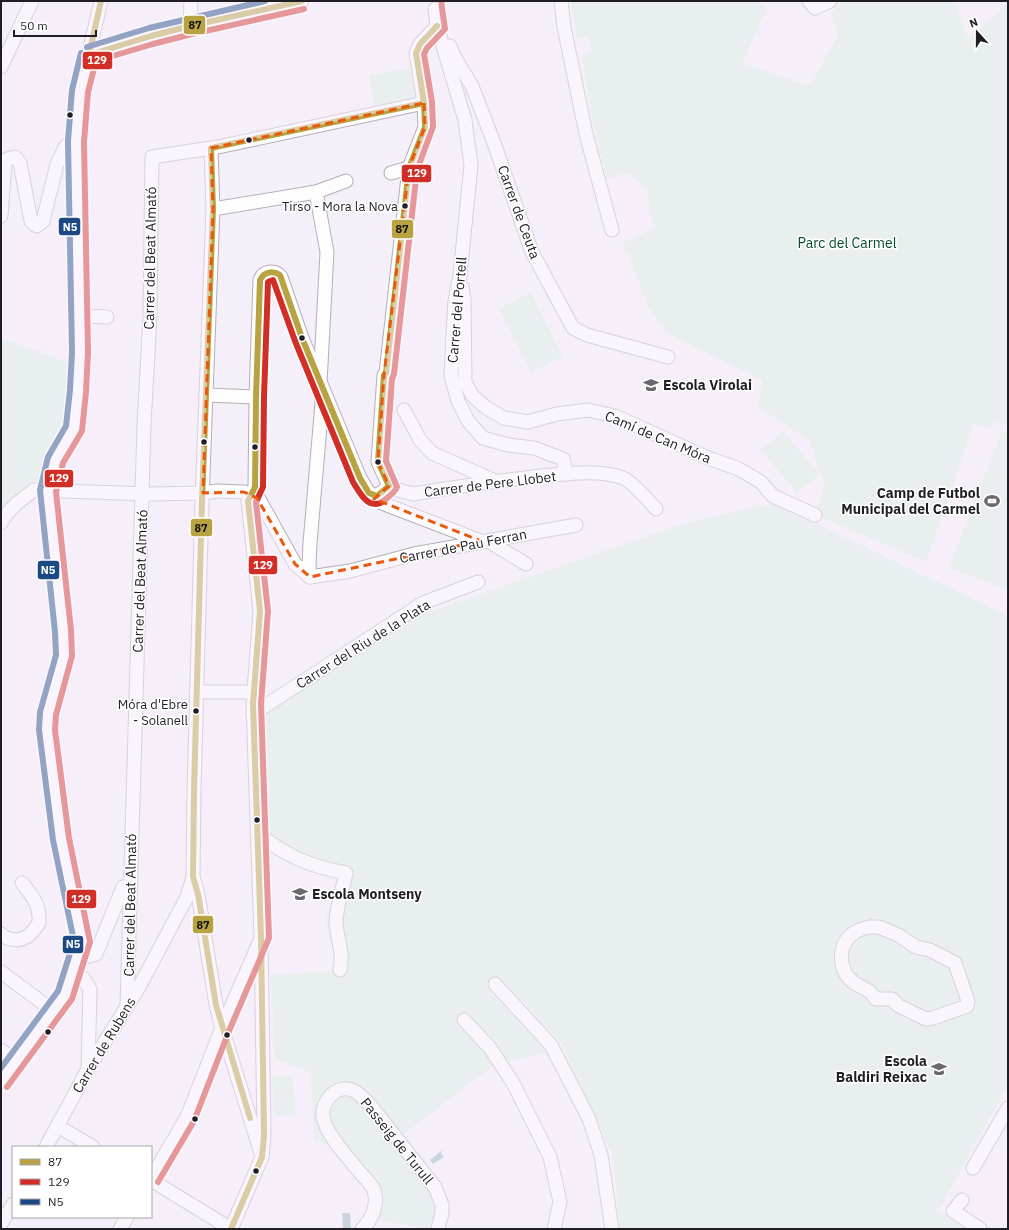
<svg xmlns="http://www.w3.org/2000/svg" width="1009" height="1230" font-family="'IBM Plex Sans',sans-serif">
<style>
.green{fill:#daeee3}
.water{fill:#94b8bc}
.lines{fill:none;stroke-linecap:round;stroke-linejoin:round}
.minor-casing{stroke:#b3afb7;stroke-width:15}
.minor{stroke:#fefdfe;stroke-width:13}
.bus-1-casing{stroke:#fff;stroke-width:9}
.bus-2-casing{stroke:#fff;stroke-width:9}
.bus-3-casing{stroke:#fff;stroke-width:9}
.bus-1{stroke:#b8a242;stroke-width:6}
.bus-2{stroke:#d02e26;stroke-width:6}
.bus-3{stroke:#1c4883;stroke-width:6}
.marked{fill:none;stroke:#e8590c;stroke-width:3;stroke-dasharray:8 5;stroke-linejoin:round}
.bus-dot{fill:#211d25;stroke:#fff;stroke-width:1.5}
.labels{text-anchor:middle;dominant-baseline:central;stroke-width:3;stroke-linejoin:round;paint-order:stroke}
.bus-label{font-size:13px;fill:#211d25;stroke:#fff;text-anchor:end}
.street-label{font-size:14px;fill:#211d25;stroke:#fff}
.park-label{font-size:14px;fill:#034c2a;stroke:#fff}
.poi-label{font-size:14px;font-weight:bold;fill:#211d25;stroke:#fff;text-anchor:start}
.line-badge{stroke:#fff;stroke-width:1.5}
.badge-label{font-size:11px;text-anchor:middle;font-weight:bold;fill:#fff}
.pale-badge-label{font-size:11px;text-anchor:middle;font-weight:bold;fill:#111}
</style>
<rect width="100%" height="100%" fill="#f5effa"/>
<g class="green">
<path d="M571,1H758L767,8L742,63L810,86L838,35L831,13L843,1H955L968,38L1008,4V426L996,421L991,428L974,424L926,562L815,515L824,485L810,441L757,406L763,380L668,334L649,308L628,254L622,243L653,229L647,189L627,173L607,179L590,108L586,77L581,56L591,50L587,34L584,39L576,36Z"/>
<path d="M410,68L415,98L374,106L370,75Z"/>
<path d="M531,292L563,357L531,372L499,308Z"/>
<path d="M1,338L70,363L67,428L40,476L28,489L1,516Z"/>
<path d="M784,431L819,475L797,493L761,450Z"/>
<path d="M1002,431L1008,433V590L949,568Z"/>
<path d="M774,503L1008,616V1085L938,1211L966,1229H620L613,1155L561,1042L507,984L491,992L548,1053L495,1064L391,1144L416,1171L428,1187L437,1208L432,1229H424L375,1219L379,1204L343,1146L315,1142L310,1072L275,1059L271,975L336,971L335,950L327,931L326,919L339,877L298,854L265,832L263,827L257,718L417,616L688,522Z"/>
<path d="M292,1075L295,1115L275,1116L272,1076Z"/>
</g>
<g class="water">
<path d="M441,1151L442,1152L441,1153L444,1157L433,1164L430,1160Z"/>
<path d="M342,1213H350L351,1229H343Z"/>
</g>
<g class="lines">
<defs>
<g id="minor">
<path d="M561,1L564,27L586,134L612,230"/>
<path d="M809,1L815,8L830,1"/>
<path d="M435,9L437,26L465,120L471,165L460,275L455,301L453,334L451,376L458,401L468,421L483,438L508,445L534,448L563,459L566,474"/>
<path d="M190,26L191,1"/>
<path d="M450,46L454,56L472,86L494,143L532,252L573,328L587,335L668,357"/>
<path d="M89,55L151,36L190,26L302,1"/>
<path d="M1,67L32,1"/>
<path d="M211,148L213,209L202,501L194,790L193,877L198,894L216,1005L222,1028L261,1153"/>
<path d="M391,173L405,169"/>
<path d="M213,209L316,192L346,181"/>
<path d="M1,216L5,163L7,159L15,157L20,163L31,221L35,225L37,226L43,221L57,164L66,146L76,142"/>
<path d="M462,287L464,300L465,382L472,395L485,407L504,418L528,422L557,414L588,410L615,416L708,458L739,469L761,482L773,496L815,515"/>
<path d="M86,316L107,317"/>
<path d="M206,395L256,397"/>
<path d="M404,410L420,440L432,453L495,481"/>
<path d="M389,486L401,491L413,494C456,487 498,481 541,476C566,474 599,469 623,478C633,482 648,500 656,509"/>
<path d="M377,496L389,486L378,462L384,375L386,373L409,168L425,127L424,103L416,53L420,44L437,26"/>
<path d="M1,523C8,509 22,499 34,490L149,494L203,493L217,491L244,492L252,494L259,499L295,564L310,577L350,571L414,554L576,525"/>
<path d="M488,541L526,564"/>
<path d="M310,577L309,565L310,543L322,403L320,383L327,252L316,192"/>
<path d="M196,692H254"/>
<path d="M253,714L423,603L478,582"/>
<path d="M257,833C287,856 308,866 346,873C343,889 336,906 336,923C337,939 344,953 340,970"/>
<path d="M869,927H879L886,930L898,935L916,947L930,950L955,963L968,1001L967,1006L933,1018L926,1019L899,1006L892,999H876C874,997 872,994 870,992C865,988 858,986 853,982C837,968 837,942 857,931C861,929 865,928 869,927Z"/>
<path d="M1,934C4,937 6,938 10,939C25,942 31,935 39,923C40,904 33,897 22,883"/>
<path d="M75,960L96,954L123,887"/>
<path d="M72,971L83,978L90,989L88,1069"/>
<path d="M1,972L48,1007"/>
<path d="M495,984L551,1045L589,1119L601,1155L612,1229"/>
<path d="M127,1006L144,424L150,317L152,157L218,147L424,103"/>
<path d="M464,1020L490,1048L513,1083L550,1157L560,1202L554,1229"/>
<path d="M1,1050L16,1062"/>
<path d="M1,1082L65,995L82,941L61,839L47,730L48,714L64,656L63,631L48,491L56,460L74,429L80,352L76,142L80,91L101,1"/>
<path d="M66,1131L93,1147"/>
<path d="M46,1147L88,1069L139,987L187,897L193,877"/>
<path d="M973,1168L1008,1108"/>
<path d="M151,1178L187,1117L222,1028L259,943"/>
<path d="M151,1180L231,1229"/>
<path d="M962,1200L953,1211L980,1229"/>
<path d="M1,1224L13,1204"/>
<path d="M120,1229L127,1217"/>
<path d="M231,1229L262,1157L264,1135L261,937L253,704L260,611L248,501L255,487L256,397L260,280C263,271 275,269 281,277L302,338L360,478L369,493L377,496L382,503L392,507L481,541"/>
<path d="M362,1229C373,1219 378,1204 374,1190C372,1185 366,1179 362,1175C351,1161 326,1135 323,1117C321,1102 336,1084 352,1090C360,1093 365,1100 371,1106L435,1187L442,1205V1213L438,1229"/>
</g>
</defs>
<use href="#minor" class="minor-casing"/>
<use href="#minor" class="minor"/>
<defs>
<g id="bus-1">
<path d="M89,55L151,36L190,26L302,1"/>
<path d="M89,55L101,1"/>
<path d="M250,1118L216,1005L198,894L193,877L194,790L202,501L213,209L211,148L424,103"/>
<path d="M231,1229L262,1157L264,1135L261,937L253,704L260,611L248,501L255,487L256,397L260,280C264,272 272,270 280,275L302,338L360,478L369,493L377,496L389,486L378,462L384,375L386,373L409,168L425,127L424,103L416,53L420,44L437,26"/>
</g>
<g id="bus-2">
<path d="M7,1087L72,999L90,942L69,838L55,730L56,715L72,656L71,630L56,492L63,463L82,431L86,392L88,352L84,142L88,92L96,61L153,44L192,34L304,9"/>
<path d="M158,1182L194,1121L229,1031L269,938L261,704L268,611L256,502L263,487L264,397L268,282L273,280L295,341L353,482C361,495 370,513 386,499C391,495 395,492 397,487L386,461L392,379L394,374L417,170L433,127L432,102L424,54L427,48L445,29L441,1"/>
</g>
<g id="bus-3">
<path d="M87,47L149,28L265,1"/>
<path d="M1,1068L58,991L74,941L53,840L39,730L40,712L56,655L55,632L40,490L48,457L66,426L70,390L72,352L68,141L72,90L81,53"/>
</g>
</defs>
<use href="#bus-1" class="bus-1-casing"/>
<use href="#bus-2" class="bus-2-casing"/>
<use href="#bus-3" class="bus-3-casing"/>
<use href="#bus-1" class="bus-1"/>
<use href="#bus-2" class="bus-2"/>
<use href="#bus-3" class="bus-3"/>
</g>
<path d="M0 0H1009V1230H0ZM424,103L425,127L409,168L384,375L378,462L389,486L374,499L481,541L310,577L295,564L257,498L244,492L203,493L213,209L211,148Z" fill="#f5effa" fill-opacity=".55" fill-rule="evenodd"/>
<path class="marked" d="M424,103L425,127L409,168L384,375L378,462L389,486L374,499L481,541L310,577L295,564L257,498L244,492L203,493L213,209L211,148Z"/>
<defs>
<symbol id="school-bare" viewBox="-9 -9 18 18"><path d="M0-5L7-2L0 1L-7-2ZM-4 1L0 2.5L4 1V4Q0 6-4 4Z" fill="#6b6670" stroke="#fff" stroke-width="2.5" paint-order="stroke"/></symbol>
<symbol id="stadium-bare" viewBox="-9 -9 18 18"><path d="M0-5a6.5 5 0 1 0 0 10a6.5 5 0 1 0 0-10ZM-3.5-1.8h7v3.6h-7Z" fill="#6b6670" stroke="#fff" stroke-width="2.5" paint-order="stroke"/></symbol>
</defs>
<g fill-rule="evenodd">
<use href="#school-bare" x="640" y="374" width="22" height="22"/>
<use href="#stadium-bare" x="981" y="490" width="22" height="22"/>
<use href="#school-bare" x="289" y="883" width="22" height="22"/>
<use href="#school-bare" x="928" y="1058" width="22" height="22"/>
</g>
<g class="bus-dot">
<circle cx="70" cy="115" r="3.5"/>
<circle cx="249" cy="140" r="3.5"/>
<circle cx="405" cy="206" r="3.5"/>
<circle cx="302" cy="338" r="3.5"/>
<circle cx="204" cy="442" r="3.5"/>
<circle cx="255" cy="447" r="3.5"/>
<circle cx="378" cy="462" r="3.5"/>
<circle cx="196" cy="711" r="3.5"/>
<circle cx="257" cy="820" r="3.5"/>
<circle cx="48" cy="1032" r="3.5"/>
<circle cx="227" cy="1035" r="3.5"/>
<circle cx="195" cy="1119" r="3.5"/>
<circle cx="256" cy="1171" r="3.5"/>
</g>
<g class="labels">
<g class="bus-label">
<text x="398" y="206">Tirso - Mora la Nova</text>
<text x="188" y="704">Móra d'Ebre<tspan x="188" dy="16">- Solanell</tspan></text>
</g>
<g class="street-label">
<text transform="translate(519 212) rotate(70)">Carrer de Ceuta</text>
<text transform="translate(150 258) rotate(-89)">Carrer del Beat Almató</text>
<text transform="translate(457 310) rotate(-85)">Carrer del Portell</text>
<text transform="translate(658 437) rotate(23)">Camí de Can Móra</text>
<text transform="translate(490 484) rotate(-7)">Carrer de Pere Llobet</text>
<text transform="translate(463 546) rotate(-11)">Carrer de Pau Ferran</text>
<text transform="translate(140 581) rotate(-88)">Carrer del Beat Almató</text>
<text transform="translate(363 644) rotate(-32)">Carrer del Riu de la Plata</text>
<text transform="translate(130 905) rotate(-89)">Carrer del Beat Almató</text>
<text transform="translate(104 1045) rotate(-59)">Carrer de Rubens</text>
<text transform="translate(397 1141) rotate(51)">Passeig de Turull</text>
</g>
<g class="park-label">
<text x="847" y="243">Parc del Carmel</text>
</g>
<g class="poi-label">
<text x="663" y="385">Escola Virolai</text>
<text x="980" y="493" text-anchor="end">Camp de Futbol<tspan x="980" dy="16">Municipal del Carmel</tspan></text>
<text x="312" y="894">Escola Montseny</text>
<text x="927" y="1061" text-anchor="end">Escola<tspan x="927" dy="16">Baldiri Reixac</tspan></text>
</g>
</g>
<g class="line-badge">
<rect x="183" y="15" width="23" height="20" rx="4" fill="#b8a242"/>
<rect x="82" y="51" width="31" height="19" rx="4" fill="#d02e26"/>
<rect x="401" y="164" width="31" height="19" rx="4" fill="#d02e26"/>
<rect x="58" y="217" width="23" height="19" rx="4" fill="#1c4883"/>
<rect x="391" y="219" width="23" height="20" rx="4" fill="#b8a242"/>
<rect x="44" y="469" width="30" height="19" rx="4" fill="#d02e26"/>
<rect x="190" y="518" width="23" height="19" rx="4" fill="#b8a242"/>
<rect x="248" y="555" width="30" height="20" rx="4" fill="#d02e26"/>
<rect x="37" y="560" width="23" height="20" rx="4" fill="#1c4883"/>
<rect x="66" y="889" width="31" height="20" rx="4" fill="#d02e26"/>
<rect x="192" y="915" width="22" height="19" rx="4" fill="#b8a242"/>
<rect x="62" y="935" width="22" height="19" rx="4" fill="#1c4883"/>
</g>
<g class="badge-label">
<text x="97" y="64">129</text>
<text x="417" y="177">129</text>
<text x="70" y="231">N5</text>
<text x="59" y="482">129</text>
<text x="263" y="569">129</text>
<text x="48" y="574">N5</text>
<text x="81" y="903">129</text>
<text x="73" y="948">N5</text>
</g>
<g class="pale-badge-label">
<text x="195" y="29">87</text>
<text x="402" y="233">87</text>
<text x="201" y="532">87</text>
<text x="203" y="929">87</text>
</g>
<rect width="1009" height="1230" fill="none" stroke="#211d25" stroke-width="4"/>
<rect x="12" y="1146" width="140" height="72" fill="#ffffff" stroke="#a6a5a8"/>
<rect x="20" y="1159" width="20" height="6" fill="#b8a242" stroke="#a6a5a8"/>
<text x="48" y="1166" font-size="12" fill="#211d25">87</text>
<rect x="20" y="1179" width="20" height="6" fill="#d02e26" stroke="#a6a5a8"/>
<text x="48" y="1186" font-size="12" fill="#211d25">129</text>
<rect x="20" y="1199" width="20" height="6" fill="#1c4883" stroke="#a6a5a8"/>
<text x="48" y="1206" font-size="12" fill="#211d25">N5</text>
<g transform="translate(977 32) rotate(339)" stroke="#ffffff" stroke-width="3" paint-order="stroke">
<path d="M0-3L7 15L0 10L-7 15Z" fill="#211d25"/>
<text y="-6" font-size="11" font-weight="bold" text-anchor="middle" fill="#211d25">N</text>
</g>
<path d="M14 30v6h82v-6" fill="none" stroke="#211d25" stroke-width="2"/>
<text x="20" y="30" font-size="12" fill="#211d25" stroke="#ffffff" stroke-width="3" paint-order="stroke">50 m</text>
</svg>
